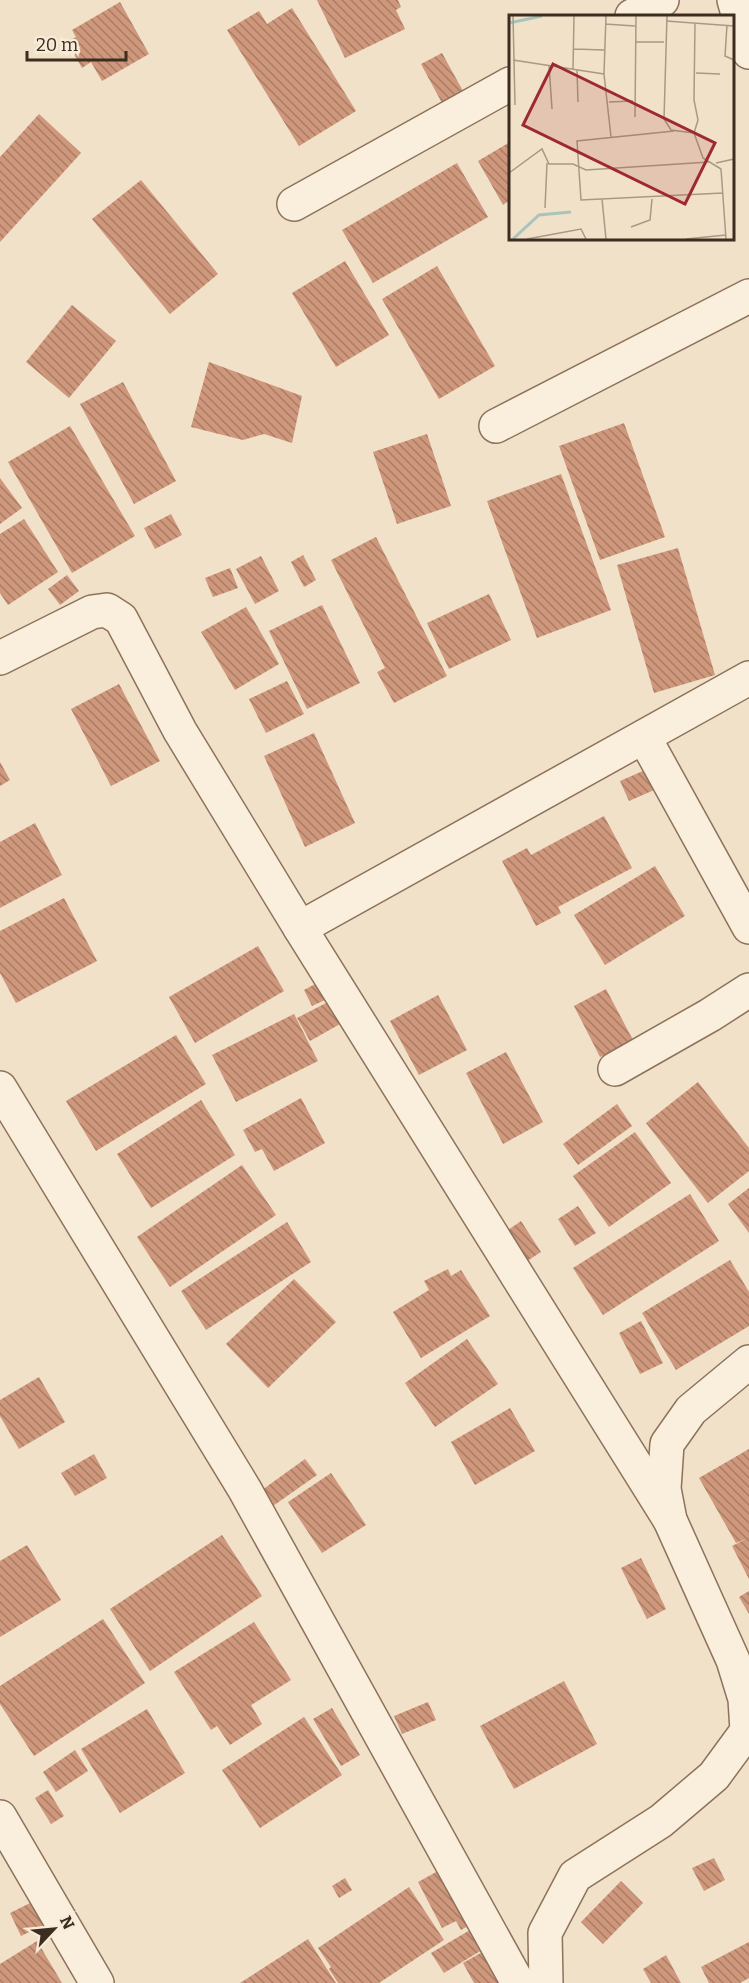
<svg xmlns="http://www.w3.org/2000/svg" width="749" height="1983" font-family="Bitter,serif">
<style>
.building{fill:url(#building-back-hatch)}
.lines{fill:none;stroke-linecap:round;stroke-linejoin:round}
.minor-casing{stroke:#8d725c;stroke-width:36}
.minor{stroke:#faefdc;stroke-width:33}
.inset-river{fill:none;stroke:#a9c4ba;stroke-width:3}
.inset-road{fill:none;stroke:#a89985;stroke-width:1.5}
.view{fill:#9e2934;fill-opacity:0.15;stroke:#9e2934;stroke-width:3}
.inset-edge{fill:none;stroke:#3d2c20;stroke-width:3}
</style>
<defs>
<pattern id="building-back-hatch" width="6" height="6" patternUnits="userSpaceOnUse" patternTransform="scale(1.5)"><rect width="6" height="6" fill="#cf987c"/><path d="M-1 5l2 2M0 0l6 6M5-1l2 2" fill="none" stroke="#a97c65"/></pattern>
</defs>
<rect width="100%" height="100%" fill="#f0e1c8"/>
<g class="building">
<path d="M317,0H398L401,7L396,10L405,29L345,58Z"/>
<path d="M120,2L149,54L102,81L91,62L82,68L67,42L76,37L72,30Z"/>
<path d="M292,8L356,111L299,146L227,30L259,11L267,24Z"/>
<path d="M442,53L463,91L442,103L421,64Z"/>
<path d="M39,114L81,153L0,242V157Z"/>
<path d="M510,142V200L503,205L478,161Z"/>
<path d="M457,163L488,217L373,283L342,230Z"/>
<path d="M141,180L218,274L170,314L92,219Z"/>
<path d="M345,261L389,335L336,367L292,293Z"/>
<path d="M437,266L495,366L439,399L382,299Z"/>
<path d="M72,305L116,341L69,398L26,362Z"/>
<path d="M209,362L302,396L292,443L264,434L243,440L191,427Z"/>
<path d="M123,382L176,481L134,504L80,404Z"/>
<path d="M624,423L665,537L600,560L559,446Z"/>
<path d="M70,426L135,536L72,573L8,462Z"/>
<path d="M427,434L451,506L397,524L373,452Z"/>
<path d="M561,474L611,610L537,638L487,501Z"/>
<path d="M0,478L22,508L0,524Z"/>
<path d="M171,514L182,535L155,549L144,528Z"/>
<path d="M24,519L58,572L8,605L0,593V534Z"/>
<path d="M376,537L447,676L394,703L377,672L385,668L331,560Z"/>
<path d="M678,548L715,675L654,693L617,565Z"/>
<path d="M303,555L316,580L304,587L291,562Z"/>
<path d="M261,556L279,591L255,604L236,569Z"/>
<path d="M230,568L238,588L213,597L205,578Z"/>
<path d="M67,575L79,591L60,605L48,589Z"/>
<path d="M489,594L511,640L449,669L427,623Z"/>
<path d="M322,605L360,683L307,709L269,631Z"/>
<path d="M246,607L279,664L235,690L201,632Z"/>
<path d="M287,681L304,714L266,733L249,699Z"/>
<path d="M119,684L160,761L111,786L71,709Z"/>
<path d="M314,733L355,823L305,847L264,756Z"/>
<path d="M0,762L10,780L0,786Z"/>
<path d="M652,767L661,787L629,801L620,781Z"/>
<path d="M604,816L632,868L558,907L561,913L536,926L502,861L527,848L531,855Z"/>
<path d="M35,823L62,875L0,908V842Z"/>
<path d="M655,866L685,916L605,965L574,915Z"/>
<path d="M64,898L97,961L16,1003L0,973V931Z"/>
<path d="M258,946L284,991L195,1043L169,997Z"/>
<path d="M319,982L327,999L312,1006L304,990Z"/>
<path d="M606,989L633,1040L600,1057L574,1006Z"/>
<path d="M438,995L467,1050L419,1075L390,1021Z"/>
<path d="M328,1002L340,1024L310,1041L297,1018Z"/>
<path d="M294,1014L318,1061L236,1102L212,1055Z"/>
<path d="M176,1035L206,1084L96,1151L66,1101Z"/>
<path d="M506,1052L543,1122L503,1144L466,1073Z"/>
<path d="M698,1082L749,1148V1171L708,1203L646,1123Z"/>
<path d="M301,1098L325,1143L274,1171L262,1149L255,1152L243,1130Z"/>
<path d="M201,1100L235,1155L151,1208L117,1154Z"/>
<path d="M617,1104L632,1126L578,1165L563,1144Z"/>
<path d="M635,1132L671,1183L609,1227L573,1176Z"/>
<path d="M242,1165L276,1215L170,1287L137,1237Z"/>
<path d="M749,1188V1233L728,1204Z"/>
<path d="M690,1194L719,1241L603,1315L573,1268Z"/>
<path d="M578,1206L596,1233L575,1246L558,1219Z"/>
<path d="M521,1221L541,1252L521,1265L502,1234Z"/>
<path d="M287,1222L311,1262L206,1330L181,1291Z"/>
<path d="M730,1260L749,1292V1326L676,1370L642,1313Z"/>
<path d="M448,1269L451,1276L461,1270L490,1316L421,1358L393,1312L429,1290L424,1281Z"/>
<path d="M294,1279L336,1322L268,1388L226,1344Z"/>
<path d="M641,1321L663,1363L640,1374L619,1333Z"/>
<path d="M467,1339L498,1384L435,1427L405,1383Z"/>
<path d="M39,1377L65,1422L19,1449L0,1416V1400Z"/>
<path d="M510,1408L535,1451L475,1485L451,1442Z"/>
<path d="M749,1449V1579L732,1546L746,1539L736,1543L699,1478Z"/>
<path d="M94,1454L107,1478L75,1496L61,1473Z"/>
<path d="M305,1459L317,1475L273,1506L262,1490Z"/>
<path d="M331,1473L366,1525L322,1553L288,1502Z"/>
<path d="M222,1535L262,1596L150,1671L110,1609Z"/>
<path d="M27,1545L61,1600L0,1637V1561Z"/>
<path d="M641,1558L666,1609L647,1619L621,1568Z"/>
<path d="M749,1591V1614L739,1597Z"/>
<path d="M103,1619L145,1683L34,1756L0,1704V1686Z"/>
<path d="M254,1622L291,1680L251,1705L262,1724L230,1745L217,1726L211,1730L174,1672Z"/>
<path d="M564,1681L597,1744L514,1789L480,1726Z"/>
<path d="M428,1702L436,1720L402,1734L394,1716Z"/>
<path d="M332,1708L360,1755L341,1766L313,1719Z"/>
<path d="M147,1709L185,1773L120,1813L81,1749Z"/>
<path d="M304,1717L342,1775L260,1828L222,1770Z"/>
<path d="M75,1750L88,1771L56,1792L43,1772Z"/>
<path d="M48,1790L64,1816L51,1824L35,1798Z"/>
<path d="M714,1858L725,1880L704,1891L692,1868Z"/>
<path d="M438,1871L468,1926L461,1930L456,1921L442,1928L418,1882Z"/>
<path d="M345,1878L352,1890L339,1898L332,1886Z"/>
<path d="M621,1881L643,1903L603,1944L581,1922Z"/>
<path d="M409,1887L444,1940L379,1983H338L329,1969L331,1967L318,1948Z"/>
<path d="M38,1899L50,1922L21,1936L10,1913Z"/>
<path d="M470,1930L482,1950L444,1973L431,1953Z"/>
<path d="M308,1939L336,1983H240Z"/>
<path d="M37,1941L62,1983H0V1964Z"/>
<path d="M749,1942V1978L740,1983H709L701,1967Z"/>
<path d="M486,1950L504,1983H474L463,1963Z"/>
<path d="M666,1955L681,1983H651L643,1969Z"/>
</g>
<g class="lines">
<defs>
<g id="minor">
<path d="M734,0L749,52"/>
<path d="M632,16L662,0"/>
<path d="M294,204L510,84"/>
<path d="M496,426L749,296"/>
<path d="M0,658L92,612L107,610L121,619L180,731L300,928L670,1520"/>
<path d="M644,737L749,927"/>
<path d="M300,928L749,678"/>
<path d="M615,1069L710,1015L749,990"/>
<path d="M0,1088L245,1490L518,1983"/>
<path d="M0,1817L97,1983"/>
<path d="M546,1983L545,1933L575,1876L661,1821L714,1776L747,1731L745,1699L733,1660L670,1520L664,1489L667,1444L691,1410L749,1362"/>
</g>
</defs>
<use href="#minor" class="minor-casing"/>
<use href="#minor" class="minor"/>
</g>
<g transform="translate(509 15)">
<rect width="225" height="225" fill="#f0e1c8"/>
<path class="inset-river" d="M0,8L33,1M4,224L30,200L62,197"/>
<path class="inset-road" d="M4,1L6,90M97,1L95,59L102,122M158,1L155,104L162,115L185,118M157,6L225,11M186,8L185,85L189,105L185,118L194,143L212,154L217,224M96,9L126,11M218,10L216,41L225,45M126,27H155M65,34L95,35M4,45L95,59M40,50L43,94M64,54L65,1M68,55L69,87M187,58L211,59M100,87L124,86M126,102L127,1M165,116L68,126L72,185L214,178M207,148L225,144M0,158L33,134L40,149H64L77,155L200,147M93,184L97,224M36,193L38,148M122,212L141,205L143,184M18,224L72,214L77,224M177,224L217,220"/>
<path class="view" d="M44,49L206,128L176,189L14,110Z"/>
<rect width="225" height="225" class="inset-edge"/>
</g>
<g transform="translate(54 1929) rotate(64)" stroke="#f7ecd8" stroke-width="4.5" paint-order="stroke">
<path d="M0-4.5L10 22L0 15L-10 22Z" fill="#3d2c20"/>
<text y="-9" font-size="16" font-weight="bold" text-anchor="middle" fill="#3d2c20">N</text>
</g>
<path d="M27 51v9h99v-9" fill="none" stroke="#3d2c20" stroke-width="3"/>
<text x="36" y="51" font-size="18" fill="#3d2c20" stroke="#f7ecd8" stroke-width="4.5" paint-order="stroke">20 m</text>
</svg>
